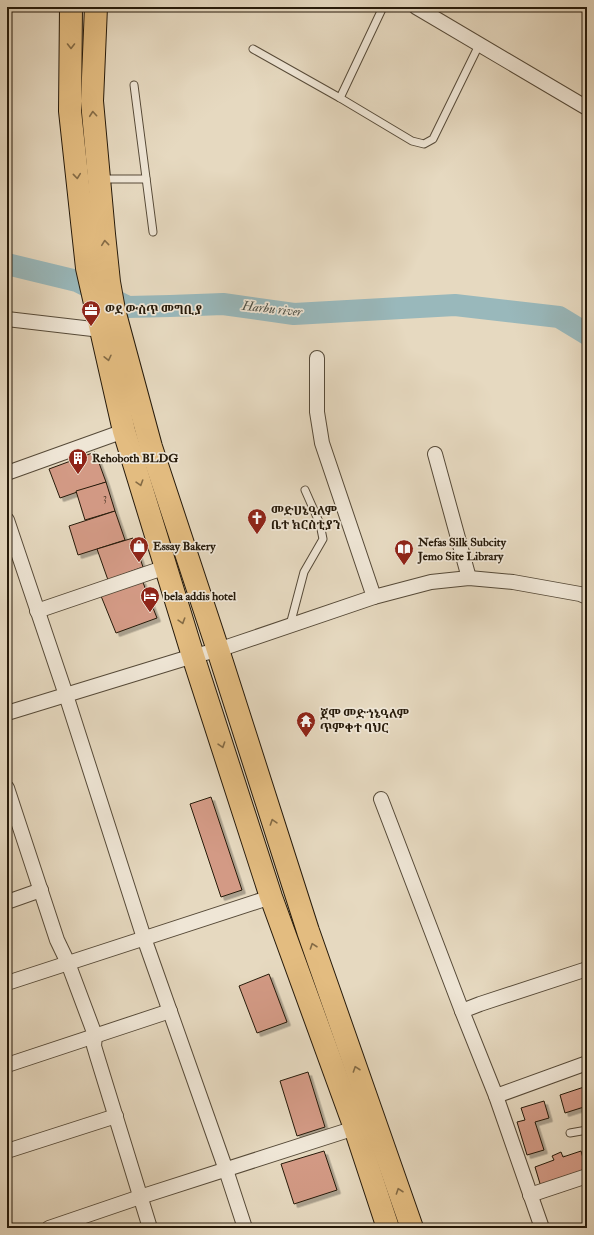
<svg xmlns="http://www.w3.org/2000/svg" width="594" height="1235" font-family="'IM FELL Double Pica','Noto Serif Ethiopic',serif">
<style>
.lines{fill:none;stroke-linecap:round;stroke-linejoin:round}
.river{stroke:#99b8bb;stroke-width:22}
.building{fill:#d39a85;stroke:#261a0a;filter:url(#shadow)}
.service-casing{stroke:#564a38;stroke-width:9}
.minor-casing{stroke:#564a38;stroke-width:16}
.primary-casing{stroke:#261a0a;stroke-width:24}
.service{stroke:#efe6d6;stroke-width:7}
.minor{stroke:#efe6d6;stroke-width:14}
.primary{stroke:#e3bc80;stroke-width:22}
.oneway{stroke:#846b45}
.labels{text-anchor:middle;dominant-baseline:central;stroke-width:3.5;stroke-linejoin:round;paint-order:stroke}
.number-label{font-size:10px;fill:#513a29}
.poi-label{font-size:12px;font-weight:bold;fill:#261a0a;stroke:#efe6d6;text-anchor:start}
.water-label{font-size:13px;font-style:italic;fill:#4e5148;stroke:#efe6d6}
</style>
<defs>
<filter id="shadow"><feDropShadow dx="3.5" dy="3.5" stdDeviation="0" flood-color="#0004"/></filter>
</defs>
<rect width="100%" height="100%" fill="#e6d9c0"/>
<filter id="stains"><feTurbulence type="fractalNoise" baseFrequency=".005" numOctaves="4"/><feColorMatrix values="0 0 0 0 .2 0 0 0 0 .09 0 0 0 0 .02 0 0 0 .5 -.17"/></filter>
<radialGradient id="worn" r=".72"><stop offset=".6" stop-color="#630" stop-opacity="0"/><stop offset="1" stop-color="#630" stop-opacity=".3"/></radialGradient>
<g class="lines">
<path class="river" d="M7,264L77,281L128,307L170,306L223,304L294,314L455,305L559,317L587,334"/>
</g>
<g class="building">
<path d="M95,452L106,482L60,498L49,469Z"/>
<path d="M106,482L115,511L85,520L76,491Z"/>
<path d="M115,511L125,540L78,555L69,526Z"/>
<path d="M133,538L143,567L108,580L97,549Z"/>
<path d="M142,580L157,618L116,633L101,596Z"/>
<path d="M211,797L242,890L221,897L190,804Z"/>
<path d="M269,974L287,1022L257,1033L239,986Z"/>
<path d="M308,1072L325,1127L297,1136L280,1081Z"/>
<path d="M587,1086V1106L565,1113L560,1095Z"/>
<path d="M544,1101L549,1118L535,1122L544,1150L527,1155L517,1122L525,1120L521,1108Z"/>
<path d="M324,1151L337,1190L294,1204L281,1164Z"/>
<path d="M581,1151L587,1172L541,1187L535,1167L554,1160L552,1156L561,1152L563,1157Z"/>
</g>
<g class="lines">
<defs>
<g id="service">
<path d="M253,49L340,98L412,141L424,144L433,139L479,45"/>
<path d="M134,85L153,232"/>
<path d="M340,98L383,7"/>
<path d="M101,179H146"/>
<path d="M290,625L304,572L323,539L320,524L305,490"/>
<path d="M570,1133L587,1130"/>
</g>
<g id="minor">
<path d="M416,7L587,108"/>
<path d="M7,319L101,330L109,329"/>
<path d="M317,358V412L322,443L374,597"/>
<path d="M435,454L469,578"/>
<path d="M7,473L124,431"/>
<path d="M7,520L66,695L144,938L226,1170L245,1228"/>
<path d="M37,611L166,567"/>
<path d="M7,713L193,656L218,650L374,597L431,582L469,578L513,582L580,594L587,597"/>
<path d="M7,788L57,940L68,963L95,1035L94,1046L97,1056L150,1228"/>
<path d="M381,799L462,1011"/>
<path d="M7,902L41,890"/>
<path d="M587,969L480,1004L462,1011L496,1096L587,1063"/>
<path d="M7,983L271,897"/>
<path d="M7,1065L170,1011"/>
<path d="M496,1096L542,1228"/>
<path d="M7,1151L116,1116"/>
<path d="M530,1195L587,1176"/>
<path d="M49,1228L140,1197L355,1128"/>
</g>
<g id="primary">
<path d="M71,7L70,111L87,268L124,431L193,656L271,897L355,1128L388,1228"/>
<path d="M96,7L92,101L104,234L109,282L114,310L151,447L218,650L308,931L412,1228"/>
</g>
</defs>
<use href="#service" class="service-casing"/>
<use href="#minor" class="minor-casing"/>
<use href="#primary" class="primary-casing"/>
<use href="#service" class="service"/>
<use href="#minor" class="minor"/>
<use href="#primary" class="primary"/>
</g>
<defs><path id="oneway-chevron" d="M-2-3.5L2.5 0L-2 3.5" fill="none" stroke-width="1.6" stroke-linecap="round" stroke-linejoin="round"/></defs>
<g class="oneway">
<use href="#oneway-chevron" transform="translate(71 46) rotate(90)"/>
<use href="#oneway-chevron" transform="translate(93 114) rotate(-95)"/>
<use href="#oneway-chevron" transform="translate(77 176) rotate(84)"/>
<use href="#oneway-chevron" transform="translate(105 243) rotate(-96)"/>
<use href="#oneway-chevron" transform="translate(108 358) rotate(77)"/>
<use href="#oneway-chevron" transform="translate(140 483) rotate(73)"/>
<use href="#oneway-chevron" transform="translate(182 621) rotate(73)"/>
<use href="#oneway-chevron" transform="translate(222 745) rotate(72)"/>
<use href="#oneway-chevron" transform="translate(273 822) rotate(-108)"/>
<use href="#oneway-chevron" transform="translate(313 946) rotate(-109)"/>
<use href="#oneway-chevron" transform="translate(356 1069) rotate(-109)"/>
<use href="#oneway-chevron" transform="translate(399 1191) rotate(-109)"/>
</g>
<defs>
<symbol id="office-pin" viewBox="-11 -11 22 30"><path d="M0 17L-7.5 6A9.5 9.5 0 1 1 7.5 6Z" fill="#8f2418" stroke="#efe6d6"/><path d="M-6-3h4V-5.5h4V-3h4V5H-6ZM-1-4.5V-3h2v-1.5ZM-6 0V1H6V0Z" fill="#fff"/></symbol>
<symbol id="building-pin" viewBox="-11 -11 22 30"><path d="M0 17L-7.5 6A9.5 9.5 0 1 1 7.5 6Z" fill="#8f2418" stroke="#efe6d6"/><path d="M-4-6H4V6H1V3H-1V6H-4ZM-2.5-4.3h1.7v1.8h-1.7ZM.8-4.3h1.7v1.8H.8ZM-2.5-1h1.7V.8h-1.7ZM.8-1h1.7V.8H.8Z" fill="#fff"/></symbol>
<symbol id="church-pin" viewBox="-11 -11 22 30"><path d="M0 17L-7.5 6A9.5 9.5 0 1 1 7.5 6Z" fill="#8f2418" stroke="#efe6d6"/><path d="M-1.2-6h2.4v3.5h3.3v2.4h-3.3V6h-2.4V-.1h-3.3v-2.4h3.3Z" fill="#fff"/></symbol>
<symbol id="shop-pin" viewBox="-11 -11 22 30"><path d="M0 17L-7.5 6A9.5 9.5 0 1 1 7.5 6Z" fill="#8f2418" stroke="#efe6d6"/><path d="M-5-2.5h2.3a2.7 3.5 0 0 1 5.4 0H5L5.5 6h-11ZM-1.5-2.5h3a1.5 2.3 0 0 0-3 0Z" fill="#fff"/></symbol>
<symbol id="library-pin" viewBox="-11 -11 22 30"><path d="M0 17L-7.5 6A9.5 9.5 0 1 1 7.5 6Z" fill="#8f2418" stroke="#efe6d6"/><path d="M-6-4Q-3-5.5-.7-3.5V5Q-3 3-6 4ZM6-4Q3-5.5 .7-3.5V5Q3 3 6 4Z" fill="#fff"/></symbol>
<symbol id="hotel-pin" viewBox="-11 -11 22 30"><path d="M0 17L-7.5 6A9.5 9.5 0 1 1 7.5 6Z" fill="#8f2418" stroke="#efe6d6"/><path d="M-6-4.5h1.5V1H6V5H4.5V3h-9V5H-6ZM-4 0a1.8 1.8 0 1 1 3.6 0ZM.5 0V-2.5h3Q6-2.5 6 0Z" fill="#fff"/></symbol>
<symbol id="temple-pin" viewBox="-11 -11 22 30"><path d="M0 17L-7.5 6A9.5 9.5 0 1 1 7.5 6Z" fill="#8f2418" stroke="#efe6d6"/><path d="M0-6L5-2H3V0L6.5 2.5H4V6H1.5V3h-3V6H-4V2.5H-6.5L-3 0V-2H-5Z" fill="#fff"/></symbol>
</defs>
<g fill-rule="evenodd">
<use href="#office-pin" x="80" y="299" width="22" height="30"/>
<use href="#building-pin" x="67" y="447" width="22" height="30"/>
<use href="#church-pin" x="246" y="507" width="22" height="30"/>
<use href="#shop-pin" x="128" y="535" width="22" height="30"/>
<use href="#library-pin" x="393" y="538" width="22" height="30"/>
<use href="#hotel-pin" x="139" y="585" width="22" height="30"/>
<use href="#temple-pin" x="295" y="710" width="22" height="30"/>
</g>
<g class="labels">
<g class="number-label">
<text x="105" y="498">3</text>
</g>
<g class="poi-label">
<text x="105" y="310">ወደ ውስጥ መግቢያ</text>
<text x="92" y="458">Rehoboth BLDG</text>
<text x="271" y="511">መድሀኔዓለም<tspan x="271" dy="14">ቤተ ክርስቲያን</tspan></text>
<text x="418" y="542">Nefas Silk Subcity<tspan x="418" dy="14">Jemo Site Library</tspan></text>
<text x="153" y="546">Essay Bakery</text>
<text x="164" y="596">bela addis hotel</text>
<text x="320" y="714">ጀሞ መድኀኔዓለም<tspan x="320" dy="14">ጥምቀተ ባህር</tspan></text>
</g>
<g class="water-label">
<text transform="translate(272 309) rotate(6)">Harbu river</text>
</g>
</g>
<rect width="594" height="1235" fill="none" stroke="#e6d9c0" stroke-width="24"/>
<rect x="8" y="8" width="578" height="1219" fill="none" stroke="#261a0a" stroke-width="2"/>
<rect x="12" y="12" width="570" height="1211" fill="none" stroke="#261a0a"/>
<rect width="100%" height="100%" filter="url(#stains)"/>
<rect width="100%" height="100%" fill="url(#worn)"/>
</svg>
